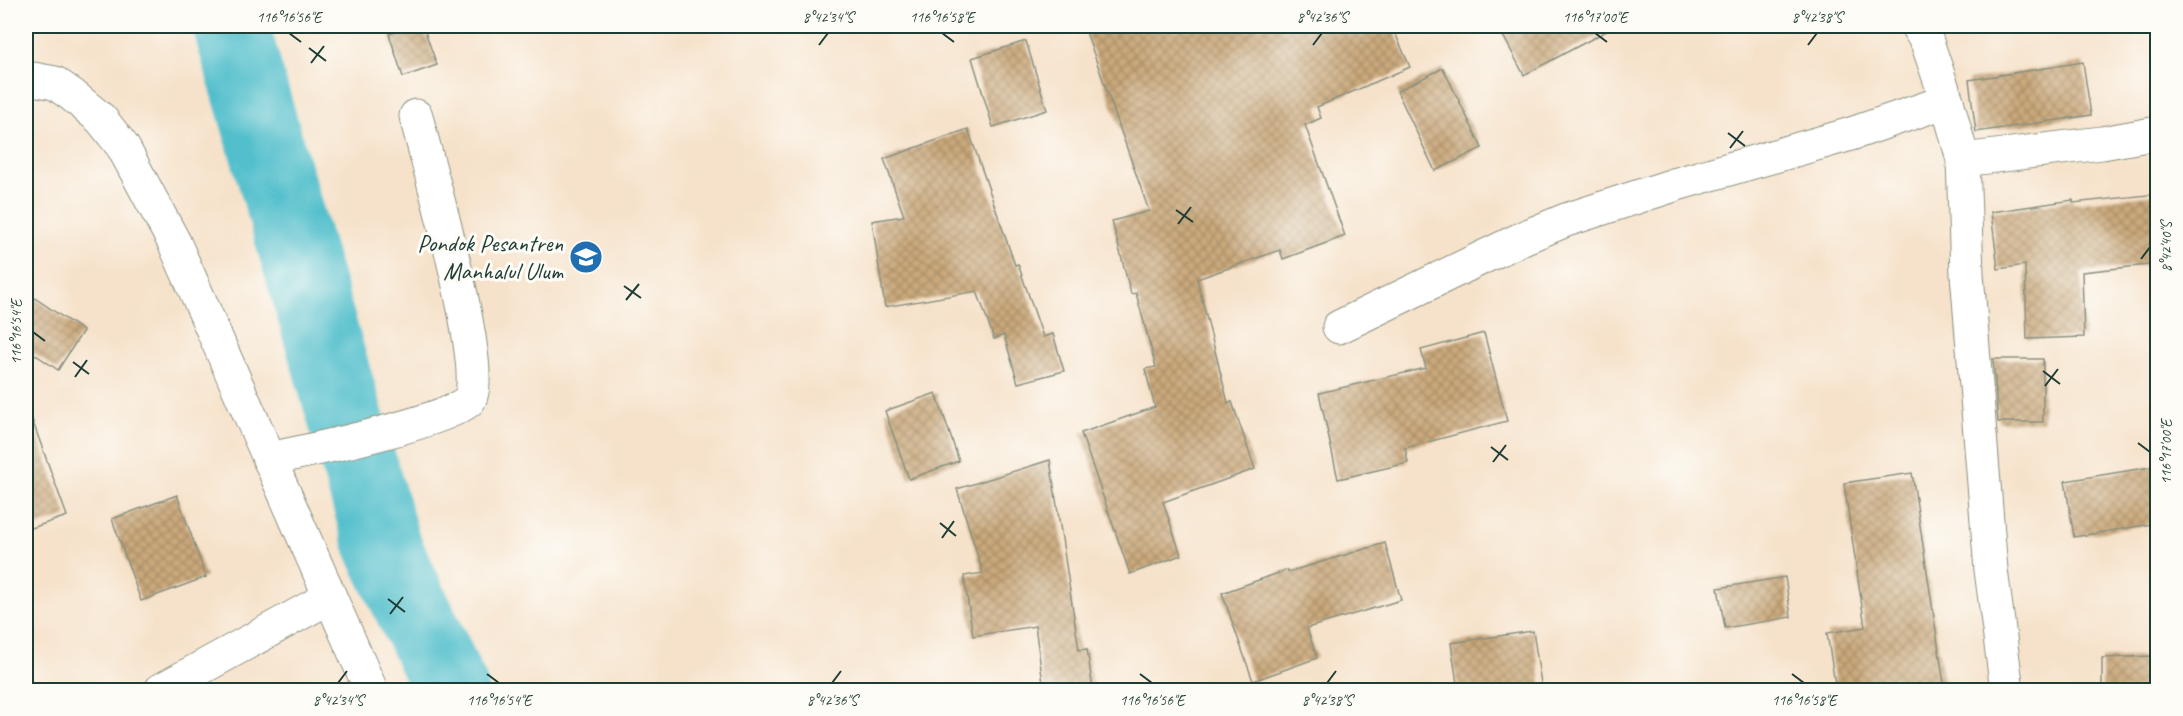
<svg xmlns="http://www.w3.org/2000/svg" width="2183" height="716" font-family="Caveat,sans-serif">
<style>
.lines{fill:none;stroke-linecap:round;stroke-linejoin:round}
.river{stroke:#52bfcc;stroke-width:76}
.building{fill:url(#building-cross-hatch)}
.street-casing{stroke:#8a907f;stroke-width:35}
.secondary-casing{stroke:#8a907f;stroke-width:35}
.street{stroke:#fff;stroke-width:33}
.secondary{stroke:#fff;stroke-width:33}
.ticks{fill:none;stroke:#1f3d34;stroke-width:2}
.labels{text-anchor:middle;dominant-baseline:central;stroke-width:6;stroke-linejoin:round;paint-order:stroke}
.poi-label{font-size:24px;fill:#1f3d34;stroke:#fdfcf7;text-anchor:end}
.neatline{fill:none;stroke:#1f3d34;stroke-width:2}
.ticks-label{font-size:15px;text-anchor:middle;fill:#1f3d34}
</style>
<defs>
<pattern id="building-cross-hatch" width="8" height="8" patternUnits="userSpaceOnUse" patternTransform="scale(1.5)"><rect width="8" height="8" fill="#cba97c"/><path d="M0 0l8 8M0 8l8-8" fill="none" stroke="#a48b66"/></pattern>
</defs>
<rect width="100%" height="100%" fill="#fdfcf7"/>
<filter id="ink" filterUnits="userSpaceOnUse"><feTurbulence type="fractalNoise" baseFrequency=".0167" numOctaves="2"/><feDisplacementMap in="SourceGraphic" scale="12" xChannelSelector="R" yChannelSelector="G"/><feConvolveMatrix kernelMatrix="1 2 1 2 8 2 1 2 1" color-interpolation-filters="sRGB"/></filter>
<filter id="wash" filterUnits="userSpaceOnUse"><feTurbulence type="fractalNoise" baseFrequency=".008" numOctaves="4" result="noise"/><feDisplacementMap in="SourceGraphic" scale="24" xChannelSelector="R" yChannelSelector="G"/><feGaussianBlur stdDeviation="1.35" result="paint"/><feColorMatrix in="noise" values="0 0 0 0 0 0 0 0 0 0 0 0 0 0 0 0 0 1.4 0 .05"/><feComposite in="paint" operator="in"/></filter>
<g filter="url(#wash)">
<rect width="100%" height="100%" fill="#f6e2ca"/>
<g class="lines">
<path class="river" d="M231,26L383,546L451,690"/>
</g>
<g id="blocks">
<g class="building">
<path d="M413,26H423L437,65L403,77L389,34Z"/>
<path d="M1084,26H1392L1410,67L1317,107L1321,118L1305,125L1345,236L1283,259L1280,250L1197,279L1228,403L1232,402L1255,469L1163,502L1181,555L1130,574L1081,433L1155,407L1145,369L1156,367L1136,293L1131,294L1112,221L1149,211Z"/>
<path d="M1498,26H1616L1524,75Z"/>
<path d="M1026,41L1047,110L993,127L972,58Z"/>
<path d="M2083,62L2091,115L1976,132L1969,80Z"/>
<path d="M1443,68L1482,148L1435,171L1397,91Z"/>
<path d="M968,129L1015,265L1018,264L1043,337L1053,334L1064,371L1018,383L1004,335L994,339L977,291L885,307L872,221L904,216L884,159Z"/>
<path d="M2157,194V264L2082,272L2084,337L2027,339L2025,265L1998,269L1991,212L2073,200V203Z"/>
<path d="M26,292L83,331L58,370L26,348Z"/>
<path d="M1484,333L1507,421L1405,448L1408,463L1338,479L1319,393L1426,368L1421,350Z"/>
<path d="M1993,359H2043V422H1998Z"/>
<path d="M936,393L959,461L909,479L885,411Z"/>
<path d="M26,414H30L67,516L26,530Z"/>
<path d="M1050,460L1079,650L1087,649L1093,690H1044L1035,626L973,636L964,576L983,573L957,489Z"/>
<path d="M2157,466V523L2074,537L2065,481Z"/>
<path d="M1912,473L1945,690H1836L1827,633L1865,627L1844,483Z"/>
<path d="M177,495L206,577L141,601L112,519Z"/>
<path d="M1385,543L1401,600L1307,628L1317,658L1253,681L1222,593L1287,570L1288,572Z"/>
<path d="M1785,577L1791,617L1725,628L1718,588Z"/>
<path d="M1533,631L1542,690H1458L1451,643Z"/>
<path d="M2154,656V690H2102V658Z"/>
</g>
</g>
</g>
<g filter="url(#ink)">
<use href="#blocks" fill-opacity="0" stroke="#8a907f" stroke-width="1.5"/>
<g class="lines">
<defs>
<g id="street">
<path d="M26,79H33L55,83L72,95L101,119L123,147L174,242L371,690"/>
<path d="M1963,160L2102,143L2158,133"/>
<path d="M1339,327L1525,237L1566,220L1677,184L1851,134L1947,101"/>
<path d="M269,459C303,452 452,421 469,400C490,374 426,158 416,116"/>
<path d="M161,690L330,597"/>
</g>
<path id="secondary" d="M1917,26L1927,42L1947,101L1963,160L1967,274L1991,570L2007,690"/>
</defs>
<use href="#street" class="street-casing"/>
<use href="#secondary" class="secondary-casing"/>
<use href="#street" class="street"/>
<use href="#secondary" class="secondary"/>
</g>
</g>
<path class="ticks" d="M289,33L301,42M942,33L954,42M1595,33L1607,42M819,45L828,33M1313,45L1322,33M1808,45L1817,33M309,48L326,61M311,63L324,46M1728,133L1745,146M1730,148L1743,131M1176,210L1193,222M1178,224L1191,207M2141,259L2150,247M624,286L641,298M626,300L639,284M33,332L45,341M73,362L89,374M2043,371L2060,384M75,377L87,360M2045,386L2058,369M2138,443L2150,452M1491,447L1508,460M1493,462L1506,445M940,523L956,536M942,538L954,521M388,599L405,612M390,614L403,597M487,674L499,683M1140,674L1152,683M1792,674L1804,683M338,683L347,671M832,683L841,671M1327,683L1336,671"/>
<defs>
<symbol id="school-disc" viewBox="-11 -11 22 22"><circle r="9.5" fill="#1f6fb2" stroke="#fdfcf7"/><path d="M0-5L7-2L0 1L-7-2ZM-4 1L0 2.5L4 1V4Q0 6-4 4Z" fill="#fff"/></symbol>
</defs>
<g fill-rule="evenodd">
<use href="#school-disc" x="567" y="238" width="38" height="38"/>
</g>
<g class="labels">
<g class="poi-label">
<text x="563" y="243">Pondok Pesantren<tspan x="563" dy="28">Manhalul Ulum</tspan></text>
</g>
</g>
<rect width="2183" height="716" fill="none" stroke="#fdfcf7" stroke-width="66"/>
<rect x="33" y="33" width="2117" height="650" class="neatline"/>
<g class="ticks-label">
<text x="289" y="22">116°16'56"E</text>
<text x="828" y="22">8°42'34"S</text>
<text x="942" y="22">116°16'58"E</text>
<text x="1322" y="22">8°42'36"S</text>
<text x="1595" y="22">116°17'00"E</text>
<text x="1817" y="22">8°42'38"S</text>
<text transform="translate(2166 247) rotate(-90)" y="5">8°42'40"S</text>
<text transform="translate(16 332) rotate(-90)" y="5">116°16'54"E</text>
<text transform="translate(2166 452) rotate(-90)" y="5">116°17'00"E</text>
<text x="338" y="705">8°42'34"S</text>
<text x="499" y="705">116°16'54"E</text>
<text x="832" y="705">8°42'36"S</text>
<text x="1152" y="705">116°16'56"E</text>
<text x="1327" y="705">8°42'38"S</text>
<text x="1804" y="705">116°16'58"E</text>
</g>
</svg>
